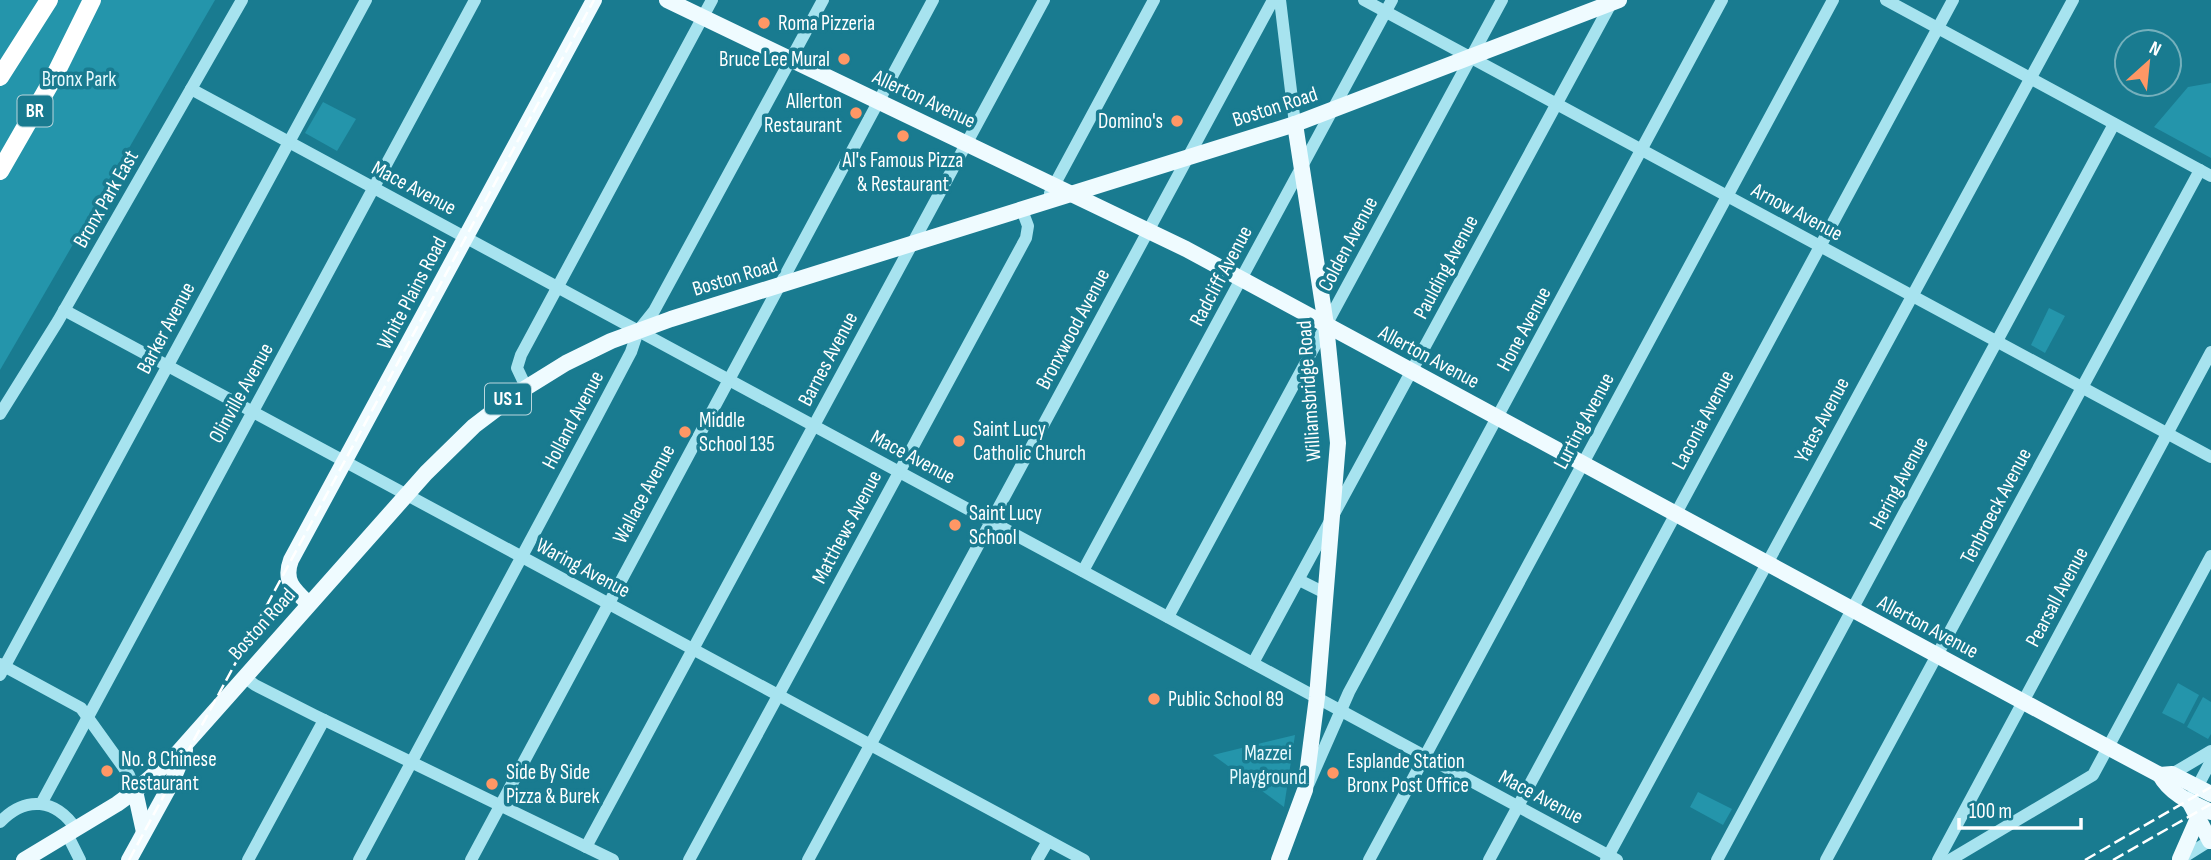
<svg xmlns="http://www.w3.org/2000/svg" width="2211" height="860" font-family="'Sofia Sans Condensed',sans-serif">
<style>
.green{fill:#2495ab}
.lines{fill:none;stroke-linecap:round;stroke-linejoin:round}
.minor{stroke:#a7e3ef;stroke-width:12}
.major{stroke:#effbff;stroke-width:16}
.highway{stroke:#fff;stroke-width:18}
.rail{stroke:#fff;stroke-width:2.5;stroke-dasharray:12 5;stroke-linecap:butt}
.poi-dot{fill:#ff9765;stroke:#197b90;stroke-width:2.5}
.labels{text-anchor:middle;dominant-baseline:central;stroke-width:7;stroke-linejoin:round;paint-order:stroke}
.shield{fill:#197b90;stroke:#bad7de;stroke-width:2}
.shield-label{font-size:19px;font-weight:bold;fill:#fff}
.poi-label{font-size:21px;fill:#fff;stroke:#197b90;text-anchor:start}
.park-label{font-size:21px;fill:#e6f9fd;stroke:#197b90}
.street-label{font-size:21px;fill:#fff;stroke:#197b90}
</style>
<rect width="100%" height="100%" fill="#197b90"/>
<g class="green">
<path d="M0,0H215L0,370Z"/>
<path d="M2211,83V158L2154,127L2188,87Z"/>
<path d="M323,102L356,119L337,151L305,133Z"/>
<path d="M2049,308L2065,316L2045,353L2031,345Z"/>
<path d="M2178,683L2199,695L2184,724L2162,713Z"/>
<path d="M2203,697L2211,702V734L2208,739L2187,727Z"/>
<path d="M1295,735L1284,807L1213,755Z"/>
<path d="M1698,792L1732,809L1723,825L1690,807Z"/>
</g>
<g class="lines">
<g class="minor">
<path d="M1280,0L1295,124"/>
<path d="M1364,0L2211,457"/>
<path d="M1886,0L2211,176"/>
<path d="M191,89L1617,860"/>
<path d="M1050,193L1154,0"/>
<path d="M64,310L1084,860"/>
<path d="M526,387L517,368L521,355L712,0"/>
<path d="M0,414L58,321L242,0"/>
<path d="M1083,571L1392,0"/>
<path d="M1299,580L1325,593"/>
<path d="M1168,617L1502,0"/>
<path d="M1253,663L1613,0"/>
<path d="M0,664L81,708L129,775L135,791"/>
<path d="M0,675L366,0"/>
<path d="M244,677L255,685L314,715L613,860"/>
<path d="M2172,774L2211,751"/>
<path d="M1309,783L1349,692L1722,0"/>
<path d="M2193,795L2211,761"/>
<path d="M41,804L475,0"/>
<path d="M0,822C26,795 56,799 76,829"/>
<path d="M67,834L80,860"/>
<path d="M586,847L1044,0"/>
<path d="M248,860L324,720"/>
<path d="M359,860L594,422L631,352L638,331L654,311L823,0"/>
<path d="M471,860L933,0"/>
<path d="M689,860L1026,238L1028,226L1022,210"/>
<path d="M808,860L1273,0"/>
<path d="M1037,860L1048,841"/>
<path d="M1369,860L1833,0"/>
<path d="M1489,860L1953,0"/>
<path d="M1606,860L2073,0"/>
<path d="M1717,860L2114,124"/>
<path d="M1826,860L2200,170"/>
<path d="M1938,860L2211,352"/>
<path d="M1950,860L2093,775L2211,556"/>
<path d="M2179,860L2211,840"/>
</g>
<g class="major">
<path d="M667,0L1186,249L2070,727L2160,775L2172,774L2211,794"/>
<path d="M309,604C294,590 283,581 291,560L594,0"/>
<path d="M2160,775C2170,794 2192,803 2211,812"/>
<path d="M135,791L144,832"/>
<path d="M2189,801L2210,841"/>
<path d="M2180,859L2198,818"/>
<path d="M24,860L117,804L135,791L174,757L426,473L474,426L516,394L566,363L611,341L671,319L1295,124L1619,0"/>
<path d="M129,860L172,782L185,750"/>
<path d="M1279,860L1305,790L1317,697L1338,443L1326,325L1295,124"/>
</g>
<g class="highway">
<path d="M0,77L49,0"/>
<path d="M0,171L54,77L92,0"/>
</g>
<g class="rail">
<path d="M129,860L594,0"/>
<path d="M2085,860L2211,787"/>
<path d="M2113,860L2211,804"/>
</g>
</g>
<g class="poi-dot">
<circle cx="764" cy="23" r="7"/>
<circle cx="844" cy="59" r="7"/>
<circle cx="856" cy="113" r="7"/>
<circle cx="1177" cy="121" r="7"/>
<circle cx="903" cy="136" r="7"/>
<circle cx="685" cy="432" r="7"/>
<circle cx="959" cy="441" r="7"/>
<circle cx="955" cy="525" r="7"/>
<circle cx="1154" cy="699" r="7"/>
<circle cx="107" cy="771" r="7"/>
<circle cx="1333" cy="773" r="7"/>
<circle cx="492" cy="784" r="7"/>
</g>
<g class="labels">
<g class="shield">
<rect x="17.5" y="95.5" width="35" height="31" rx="5"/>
<rect x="485" y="383.5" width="46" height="31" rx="5"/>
</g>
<g class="shield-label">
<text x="35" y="111">BR</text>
<text x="508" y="399">US 1</text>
</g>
<g class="poi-label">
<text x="778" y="23">Roma Pizzeria</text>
<text x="830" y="59" text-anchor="end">Bruce Lee Mural</text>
<text x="842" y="101" text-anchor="end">Allerton<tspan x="842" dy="24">Restaurant</tspan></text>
<text x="1163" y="121" text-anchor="end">Domino's</text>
<text x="903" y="160" text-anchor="middle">Al's Famous Pizza<tspan x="903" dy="24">&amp; Restaurant</tspan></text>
<text x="699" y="420">Middle<tspan x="699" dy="24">School 135</tspan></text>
<text x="973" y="429">Saint Lucy<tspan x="973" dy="24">Catholic Church</tspan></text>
<text x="969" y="513">Saint Lucy<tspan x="969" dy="24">School</tspan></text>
<text x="1168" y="699">Public School 89</text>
<text x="121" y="759">No. 8 Chinese<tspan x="121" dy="24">Restaurant</tspan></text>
<text x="1347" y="761">Esplande Station<tspan x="1347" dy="24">Bronx Post Office</tspan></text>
<text x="506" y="772">Side By Side<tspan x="506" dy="24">Pizza &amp; Burek</tspan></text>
</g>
<g class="park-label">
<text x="79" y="79">Bronx Park</text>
<text x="1268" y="753">Mazzei<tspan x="1268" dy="24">Playground</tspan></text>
</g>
<g class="street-label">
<text transform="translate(924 99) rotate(25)">Allerton Avenue</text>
<text transform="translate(1275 107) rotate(-18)">Boston Road</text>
<text transform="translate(414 188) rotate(28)">Mace Avenue</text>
<text transform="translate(106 199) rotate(-60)">Bronx Park East</text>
<text transform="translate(1797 212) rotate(28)">Arnow Avenue</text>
<text transform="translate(1348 244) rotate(-62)">Colden Avenue</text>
<text transform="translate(1446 267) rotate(-62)">Paulding Avenue</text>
<text transform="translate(1221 276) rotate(-62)">Radcliff Avenue</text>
<text transform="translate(735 277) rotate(-17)">Boston Road</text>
<text transform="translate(412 293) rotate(-62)">White Plains Road</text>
<text transform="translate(166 328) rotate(-62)">Barker Avenue</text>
<text transform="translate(1073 329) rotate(-62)">Bronxwood Avenue</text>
<text transform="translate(1524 329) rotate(-62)">Hone Avenue</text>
<text transform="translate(1429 357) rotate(28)">Allerton Avenue</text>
<text transform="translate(828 359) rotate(-62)">Barnes Avenue</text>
<text transform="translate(1309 391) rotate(-94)">Williamsbridge Road</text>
<text transform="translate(241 393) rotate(-61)">Olinville Avenue</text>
<text transform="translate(573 420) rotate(-62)">Holland Avenue</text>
<text transform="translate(1703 420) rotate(-62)">Laconia Avenue</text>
<text transform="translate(1822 420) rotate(-62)">Yates Avenue</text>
<text transform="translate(1584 421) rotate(-62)">Lurting Avenue</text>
<text transform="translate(913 457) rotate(28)">Mace Avenue</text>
<text transform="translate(1899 483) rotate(-62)">Hering Avenue</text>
<text transform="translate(644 494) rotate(-62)">Wallace Avenue</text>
<text transform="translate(1996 506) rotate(-62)">Tenbroeck Avenue</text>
<text transform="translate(847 527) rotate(-62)">Matthews Avenue</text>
<text transform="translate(583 568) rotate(28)">Waring Avenue</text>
<text transform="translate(2057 597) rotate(-62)">Pearsall Avenue</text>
<text transform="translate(262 624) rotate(-48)">Boston Road</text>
<text transform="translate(1928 627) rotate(28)">Allerton Avenue</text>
<text transform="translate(1541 797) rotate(28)">Mace Avenue</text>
</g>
</g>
<g transform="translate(2148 63) rotate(27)"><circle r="33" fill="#197b90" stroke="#75b0bc" stroke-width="2"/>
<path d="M0-5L12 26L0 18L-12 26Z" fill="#ff9765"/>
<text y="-10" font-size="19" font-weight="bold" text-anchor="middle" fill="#ffffff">N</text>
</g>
<path d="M1959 818v10h122v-10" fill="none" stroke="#ffffff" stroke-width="3.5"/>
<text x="1969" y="818" font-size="21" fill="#ffffff" stroke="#197b90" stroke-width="5" paint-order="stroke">100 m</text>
</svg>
